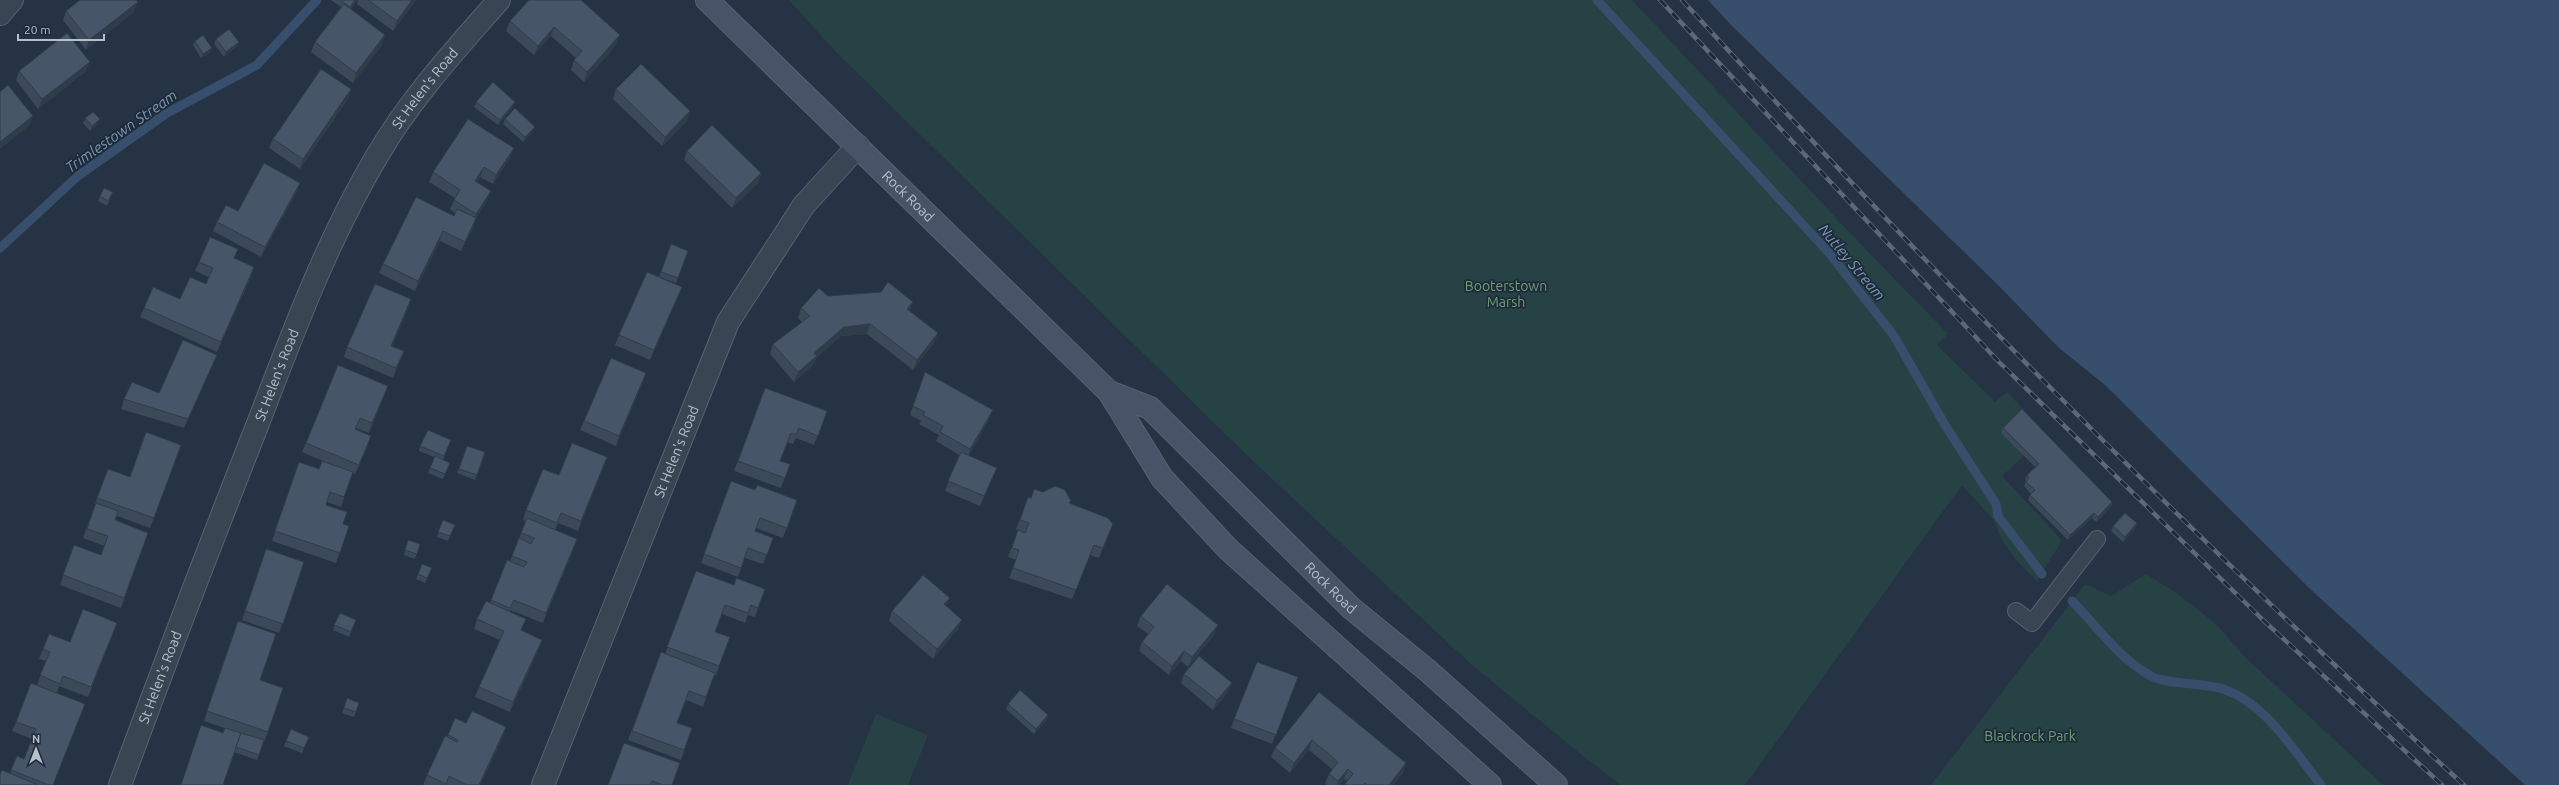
<svg xmlns="http://www.w3.org/2000/svg" width="2559" height="785" font-family="Ubuntu,sans-serif">
<style>
.green{fill:#274245}
.water{fill:#374f6c}
.lines{fill:none;stroke-linecap:round;stroke-linejoin:round}
.stream{stroke:#374f6c;stroke-width:9}
.lane-casing{stroke:#576371;stroke-width:18}
.street-casing{stroke:#576371;stroke-width:24}
.secondary-casing{stroke:#576371;stroke-width:24}
.lane{stroke:#394553;stroke-width:16}
.street{stroke:#394553;stroke-width:22}
.secondary{stroke:#475467;stroke-width:22}
.rail-casing{stroke:#5b697a;stroke-width:4.5}
.rail{stroke:#1e2a39;stroke-width:3;stroke-dasharray:9;stroke-linecap:butt}
.wall{fill:#3c4959}
.shaded-wall{fill:#313c49}
.building{fill:#465568;stroke:#313c49}
.labels{text-anchor:middle;dominant-baseline:central;stroke-width:3.5;stroke-linejoin:round;paint-order:stroke}
.street-label{font-size:14px;fill:#b6c0cd;stroke:#1e2a39}
.park-label{font-size:14px;fill:#6ca076;stroke:#1e2a39}
.water-label{font-size:15px;font-style:italic;fill:#7c97b6;stroke:#1e2a39}
</style>
<rect width="100%" height="100%" fill="#253344"/>
<g class="green">
<path d="M789,0H1632L1850,233L1948,334L1937,345L1995,402L2007,392L2024,410L2020,414L2024,456L2002,476L2059,537L2061,542L2037,581L2018,562L2003,542L1992,518L1962,485L1745,785H1621L1583,756L1472,665L1255,463L836,52Z"/>
<path d="M2146,574L2178,594L2215,623L2245,657L2383,785H1931L2085,584L2111,596Z"/>
<path d="M876,714L928,735L908,785H848Z"/>
</g>
<path class="water" d="M1708,0H2559V785H2525L2309,588L2105,385L2058,347L1998,285L1731,25Z"/>
<g class="lines">
<g class="stream">
<path d="M1597,0L1830,254L1894,336L1945,425L1996,504L1998,516L2042,574"/>
<path d="M0,248L78,176L167,113L257,65L317,0"/>
<path d="M2072,601C2097,626 2119,659 2151,676C2164,684 2205,683 2223,689C2266,703 2294,751 2321,785"/>
</g>
<defs>
<path id="lane" d="M2016,611L2032,623L2097,539"/>
<g id="street">
<path d="M0,14L12,0"/>
<path id="s1" d="M120,785C164,665 210,545 257,426C292,335 327,240 377,156C410,99 456,49 499,0"/>
<path id="s2" d="M543,785L728,322L804,205L858,146"/>
</g>
<g id="secondary">
<path id="s3" d="M707,0L1109,392L1162,478L1228,549L1490,785"/>
<path id="s4" d="M1109,392L1150,408L1351,608L1427,670L1556,785"/>
</g>
</defs>
<use href="#lane" class="lane-casing"/>
<use href="#street" class="street-casing"/>
<use href="#secondary" class="secondary-casing"/>
<use href="#lane" class="lane"/>
<use href="#street" class="street"/>
<use href="#secondary" class="secondary"/>
<defs>
<g id="rail">
<path d="M1660,0L1999,362L2263,620L2442,785"/>
<path d="M1682,0C1931,273 2191,536 2464,785"/>
</g>
</defs>
<use href="#rail" class="rail-casing"/>
<use href="#rail" class="rail"/>
</g>
<g class="wall">
<path d="M331,0H357L351,9L382,45L353,83L311,52L315,42L341,7Z"/>
<path d="M358,0H416L393,31L357,4Z"/>
<path d="M529,0L616,45L584,82L571,70L574,60L576,58L551,36L534,55L506,31L510,21Z"/>
<path d="M66,11L134,12L86,50L63,20Z"/>
<path d="M216,39L239,42L237,46L224,57L214,44Z"/>
<path d="M195,41L210,53L201,58L193,45Z"/>
<path d="M19,71H86L38,109L16,80Z"/>
<path d="M351,89L348,99L300,169L269,148L273,139Z"/>
<path d="M616,89L690,111L687,121L662,146L613,99Z"/>
<path d="M476,102L513,107L498,125L474,107Z"/>
<path d="M85,118L98,124L90,131L83,123Z"/>
<path d="M505,119L533,132L523,142L503,124Z"/>
<path d="M687,151L761,173L758,183L732,208L684,160Z"/>
<path d="M510,158L493,184L480,177L477,182L487,200L476,218L473,228L461,251L440,241L415,291L379,273L383,264L454,216L455,213L450,209L455,198L429,182L433,172Z"/>
<path d="M300,183L296,193L261,257L213,231L217,222L238,211Z"/>
<path d="M113,192L107,206L98,201L100,196Z"/>
<path d="M671,244L688,251L676,283L659,277Z"/>
<path d="M235,258L251,277L217,352L140,317L144,308L180,299L206,284L209,277L195,271L199,262Z"/>
<path d="M682,287L678,297L650,360L615,345L619,335Z"/>
<path d="M828,296L910,311L938,333L934,343L913,370L867,334L841,336L816,358L813,365L794,382L770,354L773,344L802,322L798,318L801,308Z"/>
<path d="M408,309L392,346L404,351L393,378L344,357L347,347Z"/>
<path d="M217,355L213,364L184,428L121,409L124,399L159,393Z"/>
<path d="M925,372L989,419L969,455L993,478L980,506L945,491L959,455L936,441L939,435L919,424L921,421L910,415Z"/>
<path d="M646,373L643,382L616,446L580,430L584,421Z"/>
<path d="M765,388L827,411L814,445L796,438L793,444L787,442L780,461L790,464L781,488L734,471Z"/>
<path d="M384,396L369,433L356,428L355,430L368,446L355,474L352,473L341,507L327,502L326,505L343,524L349,526L336,563L272,541L299,462L319,469L332,465L302,452L306,443Z"/>
<path d="M2003,428L2112,502L2111,507L2096,522L2092,518L2068,540L2028,500L2030,495L2031,494L2024,486L2026,481L2025,480L2027,475L2035,467L2001,433Z"/>
<path d="M451,440L443,460L450,463L443,479L428,473L434,457L419,451L420,446Z"/>
<path d="M181,445L150,528L117,516L115,520L148,533L121,608L60,585L74,545L101,555L104,546L83,538L94,507L108,469L130,477Z"/>
<path d="M467,446L485,452L475,480L457,473Z"/>
<path d="M607,457L578,531L558,523L555,530L574,548L543,623L510,610V612L522,631L542,640L539,649L510,712L475,697L479,687L500,640L474,629L477,619L490,603L507,560L510,561L526,521L523,520L526,510L559,475Z"/>
<path d="M731,481L755,490L797,500L783,538L756,528L755,531L773,538L763,564L745,558L738,577L701,563Z"/>
<path d="M1028,497L1070,503L1109,533L1099,558L1090,555L1072,599L1009,578L1016,560L1008,557L1018,530L1016,529Z"/>
<path d="M443,520L455,525L448,541L437,537Z"/>
<path d="M2137,523L2135,528L2123,542L2111,531L2113,526Z"/>
<path d="M408,540L420,544L415,559L404,555Z"/>
<path d="M266,549L304,562L279,633L242,620Z"/>
<path d="M422,564L432,568L425,583L416,579Z"/>
<path d="M696,571L734,585L765,589L755,617L748,615L745,623L722,614L715,632L730,637L716,675H714L703,707L686,700L677,723L692,728L681,760L628,740L661,652L665,654Z"/>
<path d="M950,598L946,607L958,629L933,659L889,621L892,611Z"/>
<path d="M340,613L356,620L349,637L333,630Z"/>
<path d="M1141,616L1214,635L1188,667L1181,661L1169,675L1139,651L1142,642L1148,634L1137,626Z"/>
<path d="M238,621L260,680L268,732L257,760L234,752L223,733L230,730L204,721Z"/>
<path d="M117,623L88,697L59,686L57,693L54,785H0L10,774L17,756L24,759L32,739L12,731L16,722L37,685L46,661L39,659L49,634L70,642Z"/>
<path d="M1184,674L1228,692L1213,710L1181,683Z"/>
<path d="M1298,677L1272,744L1231,728L1234,719Z"/>
<path d="M1319,692L1406,763L1403,773L1393,785H1345L1347,781L1344,779L1339,785H1327L1325,783L1329,774L1332,769L1309,750L1290,773L1271,757L1275,748Z"/>
<path d="M347,698L359,703L354,717L342,713Z"/>
<path d="M1008,704L1048,715L1047,720L1034,734L1006,709Z"/>
<path d="M455,718L466,723L506,727L503,737L480,785H423L427,775L447,737Z"/>
<path d="M291,729L309,737L302,753L284,746Z"/>
<path d="M624,743L672,785H608Z"/>
</g>
<g class="shaded-wall">
<path d="M355,0H357L348,12L350,7Z"/>
<path d="M412,0H416L393,31L397,21Z"/>
<path d="M138,2L134,12L86,50L89,40Z"/>
<path d="M554,27L551,36L534,55L538,46Z"/>
<path d="M385,35L382,45L353,83L356,73Z"/>
<path d="M620,35L616,45L584,82L587,72Z"/>
<path d="M239,42L237,46L224,57L226,52Z"/>
<path d="M212,48L210,53L201,58L203,54Z"/>
<path d="M90,62L86,71L38,109L42,99Z"/>
<path d="M351,89L348,99L300,169L303,159Z"/>
<path d="M515,102L513,107L498,125L500,120Z"/>
<path d="M690,111L687,121L662,146L665,137Z"/>
<path d="M33,116L30,125L0,149V142Z"/>
<path d="M100,119L98,124L90,131L92,126Z"/>
<path d="M535,127L533,132L523,142L525,137Z"/>
<path d="M514,148L510,158L493,184L496,175Z"/>
<path d="M484,167L480,177L472,190L475,181Z"/>
<path d="M761,173L758,183L732,208L736,198Z"/>
<path d="M300,183L296,193L261,257L265,247Z"/>
<path d="M491,191L487,200L472,224L476,214Z"/>
<path d="M476,218L473,228L461,251L465,242Z"/>
<path d="M443,231L440,241L415,291L418,281Z"/>
<path d="M254,267L251,277L217,352L221,342Z"/>
<path d="M682,287L678,297L650,360L654,350Z"/>
<path d="M411,299L408,309L388,355L391,346Z"/>
<path d="M913,302L910,311L907,309Z"/>
<path d="M870,324L867,334L841,336L816,358L813,365L794,382L798,372L814,353L844,327Z"/>
<path d="M938,333L934,343L913,370L917,360Z"/>
<path d="M404,351L400,360L393,378L396,368Z"/>
<path d="M646,373L643,382L616,446L619,436Z"/>
<path d="M388,386L384,396L369,433L372,423Z"/>
<path d="M993,410L989,419L967,459L970,449Z"/>
<path d="M371,436L368,446L355,474L359,465Z"/>
<path d="M607,457L604,467L578,531L581,521Z"/>
<path d="M997,468L993,478L980,506L984,496Z"/>
<path d="M2112,502L2111,507L2096,522L2098,517Z"/>
<path d="M2094,513L2092,518L2068,540L2070,535Z"/>
<path d="M2137,523L2135,528L2123,542L2125,537Z"/>
<path d="M577,539L574,548L543,623L546,613Z"/>
<path d="M950,598L946,607L944,604Z"/>
<path d="M962,620L958,629L933,659L937,649Z"/>
<path d="M1218,625L1214,635L1188,667L1192,657Z"/>
<path d="M542,640L539,649L510,712L513,702Z"/>
<path d="M1184,651L1181,661L1169,675L1172,666Z"/>
<path d="M1232,683L1228,692L1213,710L1217,700Z"/>
<path d="M1048,715L1047,720L1034,734L1036,729Z"/>
<path d="M506,727L503,737L480,785H479Z"/>
<path d="M1312,740L1309,750L1290,773L1294,763Z"/>
<path d="M1406,763L1403,773L1393,785H1389Z"/>
<path d="M1348,769L1344,779L1339,785H1337L1338,781Z"/>
</g>
<g class="building">
<path d="M80,0H136L138,2L89,40L66,11Z"/>
<path d="M340,0H355L350,7Z"/>
<path d="M368,0H412L397,21Z"/>
<path d="M529,0H581L620,35L587,72L574,60L582,51L554,27L538,46L510,21Z"/>
<path d="M344,4L385,35L356,73L315,42Z"/>
<path d="M229,29L239,42L226,52L216,39Z"/>
<path d="M67,33L90,62L42,99L19,71Z"/>
<path d="M203,35L212,48L203,54L195,41Z"/>
<path d="M641,64L690,111L665,137L616,89Z"/>
<path d="M321,69L351,89L303,159L273,139Z"/>
<path d="M493,82L515,102L500,120L476,102Z"/>
<path d="M8,85L33,116L0,142V92Z"/>
<path d="M515,108L535,127L525,137L505,119Z"/>
<path d="M93,112L100,119L92,126L85,118Z"/>
<path d="M468,119L514,148L496,175L484,167L475,181L491,191L476,214L454,200L460,190L433,172Z"/>
<path d="M712,125L761,173L736,198L687,151Z"/>
<path d="M264,163L300,183L265,247L217,222L226,205L238,211Z"/>
<path d="M104,188L113,192L108,201L100,196Z"/>
<path d="M416,197L454,216L457,209L476,218L465,242L443,231L418,281L383,264Z"/>
<path d="M210,237L238,249L234,258L254,267L221,342L144,308L153,287L180,299L190,277L206,284L213,268L199,262Z"/>
<path d="M671,244L688,251L678,278L661,272Z"/>
<path d="M647,272L682,287L654,350L619,335Z"/>
<path d="M888,282L913,302L907,309L938,333L917,360L870,324L844,327L814,353L817,356L798,372L773,344L810,316L801,308L819,288L828,296L881,292Z"/>
<path d="M375,284L411,299L391,346L404,351L396,368L347,347Z"/>
<path d="M183,340L217,355L188,419L124,399L132,382L159,393Z"/>
<path d="M611,358L646,373L619,436L584,421Z"/>
<path d="M338,365L388,386L372,423L360,418L355,429L371,436L359,465L306,443Z"/>
<path d="M925,372L993,410L970,449L940,432L943,426L923,415L925,412L913,406Z"/>
<path d="M765,388L827,411L818,436L799,428L796,435L791,433L780,461L790,464L785,478L738,461Z"/>
<path d="M2022,409L2112,502L2098,517L2094,513L2070,535L2030,495L2035,490L2026,482L2029,478L2027,475L2039,464L2003,428Z"/>
<path d="M428,430L451,440L444,456L420,446Z"/>
<path d="M146,432L181,445L154,518L97,498L108,469L130,477Z"/>
<path d="M572,443L607,457L581,521L561,513L557,523L526,510L543,469L559,475Z"/>
<path d="M467,446L485,452L477,475L459,469Z"/>
<path d="M961,452L997,468L984,496L948,481Z"/>
<path d="M435,456L450,463L445,474L430,468Z"/>
<path d="M322,461L353,472L344,497L330,492L326,505L347,512L343,524L349,526L340,553L275,531L299,462L319,469Z"/>
<path d="M731,481L755,490L757,485L797,500L787,528L760,518L755,531L773,538L767,555L748,548L741,568L704,554Z"/>
<path d="M1055,486L1065,490L1071,501L1069,503L1108,518L1113,524L1103,548L1094,545L1076,590L1013,568L1019,550L1012,548L1018,530L1025,533L1029,523L1020,520L1028,497L1031,498L1034,489L1043,492Z"/>
<path d="M96,503L118,511L115,520L148,533L124,598L63,575L74,545L101,555L108,536L87,529Z"/>
<path d="M2125,513L2137,523L2125,537L2113,526Z"/>
<path d="M527,518L577,539L546,613L514,600L510,608L491,600L507,560L524,567L527,562L512,556L519,538L531,544L534,538L521,533Z"/>
<path d="M443,520L455,525L450,536L438,532Z"/>
<path d="M408,540L420,544L417,554L405,550Z"/>
<path d="M266,549L304,562L283,624L245,611Z"/>
<path d="M422,564L432,568L427,578L418,574Z"/>
<path d="M696,571L734,585L736,578L765,589L758,608L751,605L748,613L725,605L715,632L730,637L719,666L667,647Z"/>
<path d="M923,575L950,598L944,604L962,620L937,649L892,611Z"/>
<path d="M1167,584L1218,625L1192,657L1184,651L1172,666L1142,642L1154,627L1141,616Z"/>
<path d="M486,601L526,619L521,630L542,640L513,702L479,687L504,631L477,619Z"/>
<path d="M83,609L117,623L91,687L63,676L60,684L40,675L50,652L43,649L49,634L70,642Z"/>
<path d="M340,613L356,620L351,632L334,625Z"/>
<path d="M238,621L276,634L260,680L283,688L268,732L207,711Z"/>
<path d="M661,652L715,673L706,697L689,691L677,723L692,728L684,750L632,731Z"/>
<path d="M1199,656L1232,683L1217,700L1184,674Z"/>
<path d="M1257,662L1298,677L1276,735L1234,719Z"/>
<path d="M31,683L85,704L53,785H49L11,770L17,756L24,759L36,729L16,722Z"/>
<path d="M1020,690L1048,715L1036,729L1008,704Z"/>
<path d="M1319,692L1406,763L1389,785H1367L1365,783L1363,785H1347L1345,784L1353,774L1348,769L1338,781L1329,774L1338,762L1312,740L1294,763L1275,748Z"/>
<path d="M347,698L359,703L356,712L344,708Z"/>
<path d="M472,711L506,727L479,785H467L449,776L446,784L427,775L445,736L457,742L458,740L448,735L455,718L466,723Z"/>
<path d="M201,725L223,733L225,728L241,733L223,785H181Z"/>
<path d="M291,729L309,737L304,748L286,741Z"/>
<path d="M241,733L264,740L259,755L236,747Z"/>
<path d="M624,743L680,763L672,785H663L652,781L650,785H608Z"/>
<path d="M2,770L38,785H0V774Z"/>
</g>
<g class="labels">
<g class="street-label">
<text stroke="none"><textPath href="#s1" startOffset="763">St Helen's Road</textPath></text>
<text stroke="none"><textPath href="#s3" startOffset="281">Rock Road</textPath></text>
<text stroke="none"><textPath href="#s1" startOffset="439">St Helen's Road</textPath></text>
<text stroke="none"><textPath href="#s2" startOffset="359">St Helen's Road</textPath></text>
<text stroke="none"><textPath href="#s4" startOffset="299">Rock Road</textPath></text>
<text stroke="none"><textPath href="#s1" startOffset="115">St Helen's Road</textPath></text>
</g>
<g class="park-label">
<text x="1506" y="286">Booterstown<tspan x="1506" dy="16">Marsh</tspan></text>
<text x="2030" y="736">Blackrock Park</text>
</g>
<g class="water-label">
<text transform="translate(121 131) rotate(-35)">Trimlestown Stream</text>
<text transform="translate(1852 262) rotate(50)">Nutley Stream</text>
</g>
</g>
<g transform="translate(36 749)" stroke="#1e2a39" stroke-width="3" paint-order="stroke">
<path d="M0-3L7 15L0 10L-7 15Z" fill="#b6c0cd"/>
<text y="-6" font-size="11" font-weight="bold" text-anchor="middle" fill="#b6c0cd">N</text>
</g>
<path d="M18 34v6h86v-6" fill="none" stroke="#b6c0cd" stroke-width="2"/>
<text x="24" y="34" font-size="12" fill="#b6c0cd" stroke="#1e2a39" stroke-width="3" paint-order="stroke">20 m</text>
</svg>
